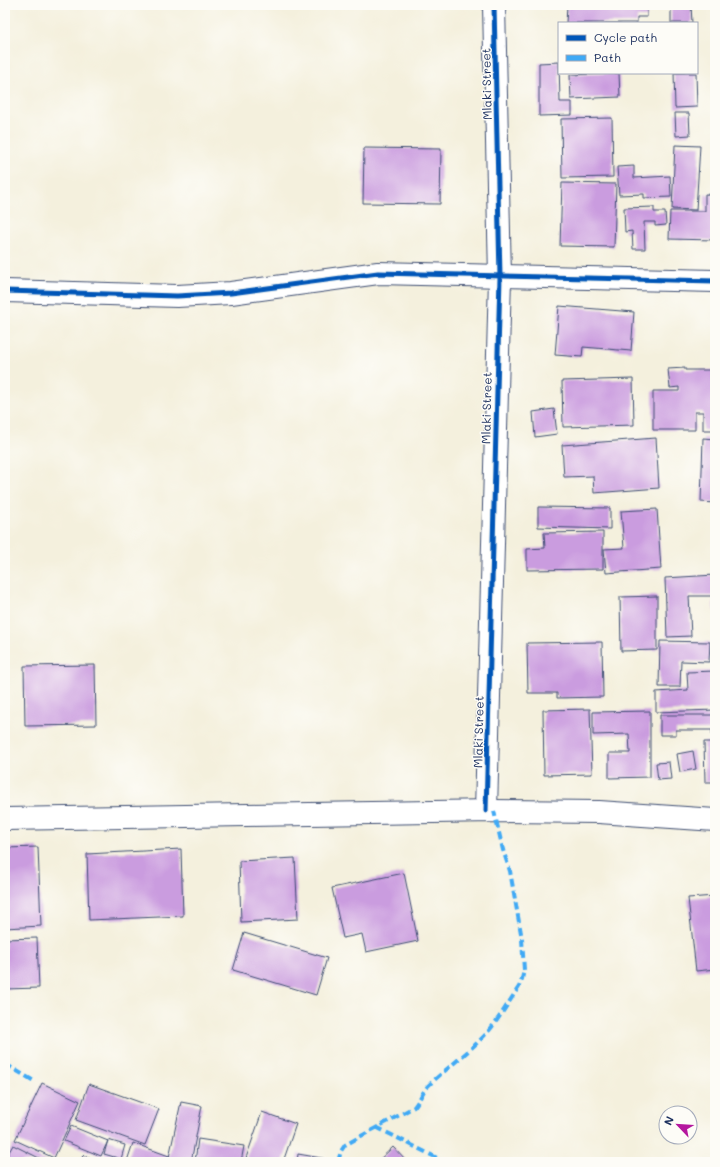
<svg xmlns="http://www.w3.org/2000/svg" width="720" height="1167" font-family="Mali,sans-serif">
<style>
.building{fill:#ca9cdf}
.lines{fill:none;stroke-linecap:round;stroke-linejoin:round}
.street-casing{stroke:#3c4c71;stroke-width:24}
.street{stroke:#fff;stroke-width:22}
.quiet{stroke:#3fa9f5;stroke-width:4;stroke-dasharray:8 4;stroke-linecap:butt}
.cycleway-casing{stroke:#fdfcf7;stroke-width:8}
.cycleway{stroke:#0057b8;stroke-width:5}
.labels{text-anchor:middle;dominant-baseline:central;stroke-width:3;stroke-linejoin:round;paint-order:stroke}
.street-label{font-size:12px;fill:#1b2f5e;stroke:#fdfcf7}
</style>
<rect width="100%" height="100%" fill="#fdfcf7"/>
<filter id="ink" filterUnits="userSpaceOnUse"><feTurbulence type="fractalNoise" baseFrequency=".025" numOctaves="2"/><feDisplacementMap in="SourceGraphic" scale="8" xChannelSelector="R" yChannelSelector="G"/><feConvolveMatrix kernelMatrix="1 2 1 2 8 2 1 2 1" color-interpolation-filters="sRGB"/></filter>
<filter id="wash" filterUnits="userSpaceOnUse"><feTurbulence type="fractalNoise" baseFrequency=".012" numOctaves="4" result="noise"/><feDisplacementMap in="SourceGraphic" scale="16" xChannelSelector="R" yChannelSelector="G"/><feGaussianBlur stdDeviation="0.9" result="paint"/><feColorMatrix in="noise" values="0 0 0 0 0 0 0 0 0 0 0 0 0 0 0 0 0 1.4 0 .05"/><feComposite in="paint" operator="in"/></filter>
<g filter="url(#wash)">
<rect width="100%" height="100%" fill="#f4f0dd"/>
<g id="blocks">
<g class="building">
<path d="M567,5H647V17H637V23H566Z"/>
<path d="M671,5H691L692,23H671Z"/>
<path d="M559,62L560,102H572V115L539,116V63Z"/>
<path d="M619,73L620,97L571,99L570,75Z"/>
<path d="M674,73H696L697,107L675,108Z"/>
<path d="M675,113H689L690,135L676,136Z"/>
<path d="M612,118L613,177L562,178L561,119Z"/>
<path d="M675,145L700,146L696,210L672,209Z"/>
<path d="M364,148L441,149L440,204L363,203Z"/>
<path d="M634,166V178L670,176L671,197L644,198V194L619,195L617,167Z"/>
<path d="M562,183L616,184L614,247L560,246Z"/>
<path d="M705,194L715,195V240L669,239L670,211H705Z"/>
<path d="M654,207V212H665L666,225L655,226V222H644L645,249H633L632,231L625,232L624,208Z"/>
<path d="M559,306L634,312L631,351L583,347L582,357L555,355Z"/>
<path d="M685,368V370H715V430H703V412H695V430H653V391H679V387L670,388L668,369Z"/>
<path d="M633,379L634,425L563,427L562,381Z"/>
<path d="M554,409L557,434L535,437L533,412Z"/>
<path d="M656,438L659,488L594,493L593,476L564,477L562,445Z"/>
<path d="M703,438L715,439V503L701,502Z"/>
<path d="M538,507L610,508V529L538,527Z"/>
<path d="M657,509L661,569L606,573L604,549L624,548L621,511Z"/>
<path d="M603,532V569L527,570V549L545,548L544,533Z"/>
<path d="M715,575V596H689L691,636L667,637L665,578Z"/>
<path d="M657,596V650L621,651L620,597Z"/>
<path d="M713,600H715V612H714Z"/>
<path d="M660,641L710,642L709,662L681,661L680,687H659Z"/>
<path d="M602,642L603,697L557,698V693H528L527,643Z"/>
<path d="M715,646V659H714L713,647Z"/>
<path d="M95,665L96,725L25,726L24,666Z"/>
<path d="M715,671V710L656,712V692L688,690L687,672Z"/>
<path d="M590,709L592,774L544,775L543,710Z"/>
<path d="M650,711V777L609,778V753H630L629,734L593,735V712Z"/>
<path d="M660,715H715V737H712V730H676V735H660Z"/>
<path d="M704,742H715V782H705Z"/>
<path d="M693,751L696,769L680,772L677,754Z"/>
<path d="M669,762L671,779L658,780L656,763Z"/>
<path d="M38,847L41,926L5,928V848Z"/>
<path d="M181,849L183,916L89,920L87,854Z"/>
<path d="M295,858L298,919L241,922L239,861Z"/>
<path d="M404,873L418,941L366,952L362,934L343,938L332,888Z"/>
<path d="M715,896V969L696,971L688,898Z"/>
<path d="M244,933L327,958L316,995L233,970Z"/>
<path d="M37,938L39,988L5,989V939Z"/>
<path d="M42,1083L80,1101L54,1158L15,1140Z"/>
<path d="M89,1084L159,1109L145,1145L76,1120Z"/>
<path d="M181,1102L202,1106L191,1162H168Z"/>
<path d="M262,1112L296,1124L283,1162H259L246,1158Z"/>
<path d="M71,1126L108,1141L101,1156L64,1141Z"/>
<path d="M198,1139L244,1146L241,1162H195Z"/>
<path d="M108,1140L125,1145L121,1159L104,1154Z"/>
<path d="M133,1143L169,1156L167,1162L127,1161Z"/>
<path d="M13,1145L47,1162H11L5,1159Z"/>
<path d="M393,1147L407,1162H377Z"/>
<path d="M298,1154L333,1160V1162H297Z"/>
<path d="M83,1155L103,1162H81Z"/>
</g>
</g>
</g>
<g filter="url(#ink)">
<use href="#blocks" fill-opacity="0" stroke="#3c4c71" stroke-width="1"/>
<g class="lines">
<defs>
<g id="street">
<path d="M5,291L177,296L231,293L378,273L715,281"/>
<path d="M486,811L500,277L494,5"/>
<path d="M5,819L494,811L599,812L715,820"/>
</g>
</defs>
<use href="#street" class="street-casing"/>
<use href="#street" class="street"/>
<g class="quiet">
<path d="M5,1064L34,1081"/>
<path d="M376,1127L445,1162"/>
<path d="M338,1162L341,1151L345,1145L414,1107C420,1100 423,1090 430,1084C448,1067 468,1053 485,1035C498,1021 508,1003 519,987L522,979L524,970L522,939L510,871L503,850L494,811"/>
</g>
<defs>
<g id="cycleway">
<path d="M5,291L177,296L231,293L378,273L715,281"/>
<path d="M486,811L500,277L494,5"/>
</g>
</defs>
<use href="#cycleway" class="cycleway-casing"/>
<use href="#cycleway" class="cycleway"/>
</g>
</g>
<g class="labels">
<g class="street-label">
<text transform="translate(486 84) rotate(-91)">Mlaki Street</text>
<text transform="translate(486 408) rotate(-89)">Mlaki Street</text>
<text transform="translate(478 732) rotate(-89)">Mlaki Street</text>
</g>
</g>
<rect width="720" height="1167" fill="none" stroke="#fdfcf7" stroke-width="20"/>
<rect x="558" y="22" width="140" height="52" fill="#fdfcf7" stroke="#a3aaba"/>
<rect x="566" y="35" width="20" height="6" fill="#0057b8" stroke="#a3aaba"/>
<text x="594" y="42" font-size="12" fill="#1b2f5e">Cycle path</text>
<rect x="566" y="55" width="20" height="6" fill="#3fa9f5" stroke="#a3aaba"/>
<text x="594" y="62" font-size="12" fill="#1b2f5e">Path</text>
<g transform="translate(678 1125) rotate(295)"><circle r="19" fill="#fdfcf7" stroke="#a3aaba"/>
<path d="M0-3L7 15L0 10L-7 15Z" fill="#b5179e"/>
<text y="-6" font-size="11" font-weight="bold" text-anchor="middle" fill="#1b2f5e">N</text>
</g>
</svg>
